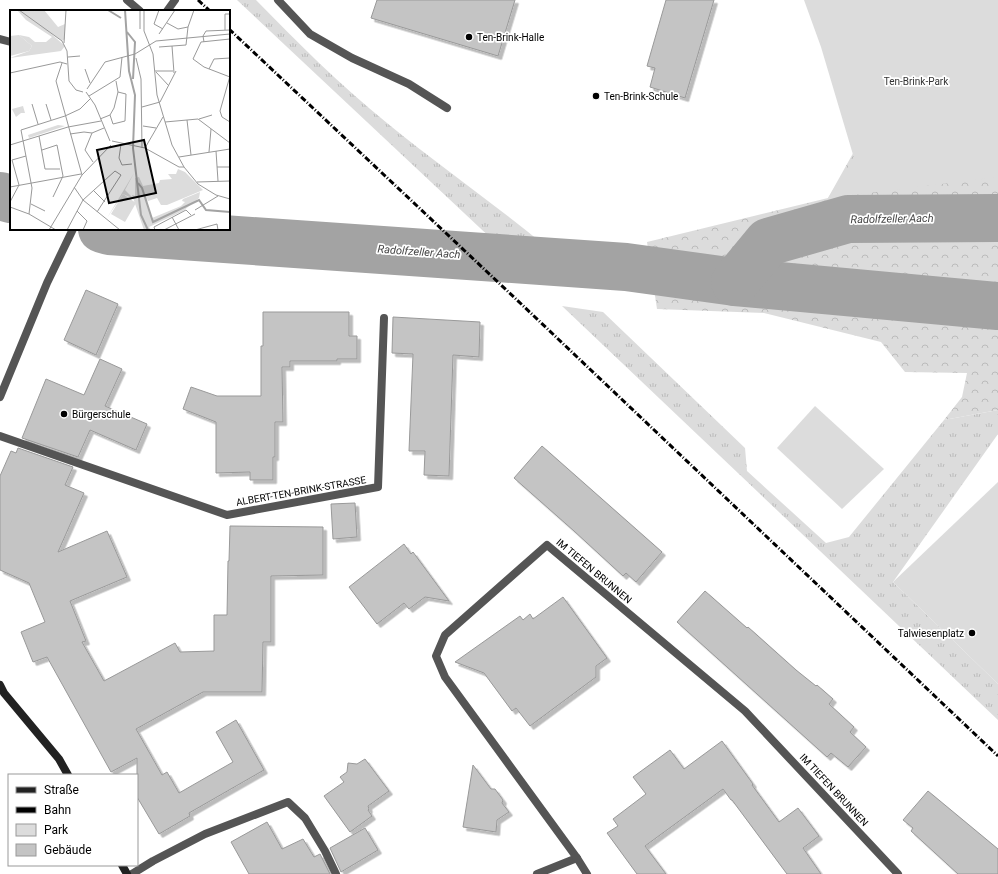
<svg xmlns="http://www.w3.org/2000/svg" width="998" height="874" font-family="Roboto,sans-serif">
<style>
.grass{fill:url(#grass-tufts)}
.forest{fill:url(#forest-crowns)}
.green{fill:#dcdcdc}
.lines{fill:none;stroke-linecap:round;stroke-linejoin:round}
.river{stroke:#a3a3a3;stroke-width:48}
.building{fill:#c4c4c4;stroke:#999;filter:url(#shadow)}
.service{stroke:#555;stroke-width:8}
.minor{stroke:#555;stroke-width:8}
.secondary{stroke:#222;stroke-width:8}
.rail{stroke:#000;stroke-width:3;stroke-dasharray:6 2 1 2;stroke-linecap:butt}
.poi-dot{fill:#000;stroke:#fff;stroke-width:1.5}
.labels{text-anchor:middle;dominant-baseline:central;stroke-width:3.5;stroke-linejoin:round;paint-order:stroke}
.poi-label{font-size:10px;fill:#000;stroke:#fff;text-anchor:start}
.park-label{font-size:10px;fill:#333;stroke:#fff}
.street-label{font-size:10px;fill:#000;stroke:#fff}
.water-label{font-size:11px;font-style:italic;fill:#444;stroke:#fff}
.inset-river{fill:none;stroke:#a3a3a3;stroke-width:2}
.inset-road{fill:none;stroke:#999;stroke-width:1}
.view{fill:#000;fill-opacity:0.15;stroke:#000;stroke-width:2}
.inset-edge{fill:none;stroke:#000;stroke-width:2}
</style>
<defs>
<pattern id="grass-tufts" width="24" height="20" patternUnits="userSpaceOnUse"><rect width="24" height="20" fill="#dcdcdc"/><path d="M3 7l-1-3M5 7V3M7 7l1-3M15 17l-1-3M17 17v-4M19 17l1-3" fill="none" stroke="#bbb"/></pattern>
<pattern id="forest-crowns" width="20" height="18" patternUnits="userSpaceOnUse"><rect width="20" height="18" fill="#dcdcdc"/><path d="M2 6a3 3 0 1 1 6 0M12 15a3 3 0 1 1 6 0" fill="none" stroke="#bbb"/></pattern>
<filter id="shadow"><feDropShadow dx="3.5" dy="3.5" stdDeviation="0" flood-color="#0004"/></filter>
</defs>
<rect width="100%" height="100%" fill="#fff"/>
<g class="grass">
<path d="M237,0H256C298,43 340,85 387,123C438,165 492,202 543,244L496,243Z"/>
<path d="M562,306L603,312L745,448L747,471L826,543L849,537L944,420L998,410V434L893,582L998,684V720Z"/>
</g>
<path class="forest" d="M884,98L998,129V410L944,420L962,397L967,373L905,372L881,342L764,313L657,309L647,242L828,198Z"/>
<g class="green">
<path d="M804,0H998V177L828,198L854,158L821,47Z"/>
<path d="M815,406L884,469L842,509L777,448Z"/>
<path d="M998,482V684L893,582Z"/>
</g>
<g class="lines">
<g class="river">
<path d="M0,196L11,199"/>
<path d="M102,229L109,231L626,267L735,282L998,306"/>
<path d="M735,282L768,242L848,219L998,218"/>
</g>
</g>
<g class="building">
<path d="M377,0H515L498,56L371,18Z"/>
<path d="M666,0H714L685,98L650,87L655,68L647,66Z"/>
<path d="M86,290L118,304L96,355L64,340Z"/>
<path d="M263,312H349V336H357V359H337V361H290V367H282L283,422H275V457H273V480H250V472L216,473V422L183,409L191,387L217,396H261V346H263Z"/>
<path d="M393,317L480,322L479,357L453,355L449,476L424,475L425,451H409L413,354L392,353Z"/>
<path d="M100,359L122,369L105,406L147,424L136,450L90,430L78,457L22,438L46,379L84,395Z"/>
<path d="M542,446L662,552L636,582L626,573L623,576L574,531L514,478Z"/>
<path d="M18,448L73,467L65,485L84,493L58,552L107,531L127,577L70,601L86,641L82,642L104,681L175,643L180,652L214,651V615H227L228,561H229L230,526L323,527V575L271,576V642H263L262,692H203L136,729L162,775L167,772L179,793L233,762L216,732L236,720L264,770L189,813L190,816L159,834L137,797V758L111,772L47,657L33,662L21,632L45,622L29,583L0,570V476L11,451L16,453Z"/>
<path d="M355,503L357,537L333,539L331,504Z"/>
<path d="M404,544L411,554L413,552L449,601L425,597L409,609L404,603L377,624L349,587Z"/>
<path d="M705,591L747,628L748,627L796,670L816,686L817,685L833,699L829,704L854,727L850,732L866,747L848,767L831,753L827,757L677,622Z"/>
<path d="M563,597L607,658L596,666V677L530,726L516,708L512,711L484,673L455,662L520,616L523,620L530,614L533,619Z"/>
<path d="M722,741L753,784L752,785L779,822L798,808L819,836L803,848L821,874H787L732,800H731L723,789L645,846L666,874H637L607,833L618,826L613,819L646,794L633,777L670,750L684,769Z"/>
<path d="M365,759L389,791L368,806L369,809L368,810L372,816L350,832L324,796L344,782L340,777L347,772L348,763L357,764Z"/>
<path d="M473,765L491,789H495L503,800L502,803L509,812L497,820L496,832L463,827Z"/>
<path d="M928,791L998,849V874H958L911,831L913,828L903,820Z"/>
<path d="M267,822L282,849L303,839L314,857L320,854L330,874H249L231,842Z"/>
<path d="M365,828L378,850L341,872L330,848Z"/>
</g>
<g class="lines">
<g class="service">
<path d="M278,0L310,34L352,58L409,84L447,108"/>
<path d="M132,874L153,861L205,834L288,802L305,818L325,851L336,874"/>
<path d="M537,874L577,858"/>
</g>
<g class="minor">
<path d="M127,0L140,11"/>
<path d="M167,11L175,0"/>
<path d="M0,39L11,42"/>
<path d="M0,397L47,283L73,229"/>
<path d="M0,436L227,515L378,487L384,318"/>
<path d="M587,874L577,858L445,677L436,656L445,635L547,545L745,711L898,874"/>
</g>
<g class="secondary">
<path d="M0,685L4,693L59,759L68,775"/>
<path d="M122,865L127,874"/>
</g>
<g class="rail">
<path d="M198,0L210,11"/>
<path d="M229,29L517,300L998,756"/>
</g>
</g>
<g class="poi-dot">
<circle cx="469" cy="37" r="4"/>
<circle cx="596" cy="96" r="4"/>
<circle cx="64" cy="414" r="4"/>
<circle cx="972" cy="633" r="4"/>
</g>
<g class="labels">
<g class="poi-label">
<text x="477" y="37">Ten-Brink-Halle</text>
<text x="604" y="96">Ten-Brink-Schule</text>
<text x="72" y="414">Bürgerschule</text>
<text x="964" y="633" text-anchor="end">Talwiesenplatz</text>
</g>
<g class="park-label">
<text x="916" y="81">Ten-Brink-Park</text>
</g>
<g class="street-label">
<text transform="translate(301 491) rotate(-10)">ALBERT-TEN-BRINK-STRASSE</text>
<text transform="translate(594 571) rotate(40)">IM TIEFEN BRUNNEN</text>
<text transform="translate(834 790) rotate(47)">IM TIEFEN BRUNNEN</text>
</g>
<g class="water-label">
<text transform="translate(892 219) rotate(-1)">Radolfzeller Aach</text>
<text transform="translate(419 252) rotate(4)">Radolfzeller Aach</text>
</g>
</g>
<g transform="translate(10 10)">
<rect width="220" height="220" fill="#fff"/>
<path d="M23,0H34L48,17L55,14V29L52,31L38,21ZM9,25L22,36L19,41L0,46V26ZM13,96L15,103H11L6,107L2,99ZM124,163L115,180L124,189L113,184L97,208Z" fill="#dcdcdc"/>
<path d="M7,0H23L39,18L38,21L55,36L51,41L0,48L19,41L22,36L9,25L19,27L25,32H36L42,27L16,10ZM129,167L133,176L139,178L137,193L142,208L171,196L175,192L172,191L173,189L190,182L189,188L173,201L139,217L141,220H134L122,185L125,186V168Z" fill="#dcdcdc"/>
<path d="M48,115L55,116L19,128L18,125ZM168,159L175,162L193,180L157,195H151L147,188L138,191L133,176L149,173L150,170L162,169L158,164H166ZM113,184L126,193L115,212L101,204Z" fill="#dcdcdc"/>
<path class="inset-river" d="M98,0L111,8M115,0L119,61L125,85L123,138L131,205L138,220M117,22L125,32L123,69M128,173L132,178L143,212L189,190L196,200L220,202"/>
<path class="inset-road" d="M9,0L52,31L57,41L59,71L66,80L73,82M134,0V21L143,44L147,85L162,135L174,157L188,174L206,185L220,189M149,0L144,14L153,19M157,13L168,19L178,17M130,19V0M215,20V4H220M149,24L165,0M220,29L191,32L183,49L194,57L220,67M194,32L193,26L196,21L220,20M54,33L56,0M162,36L164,63M149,37L176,35L178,17L184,0M58,47L70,46M126,48L131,69L132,138M52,53L46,71L72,165M75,59L80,73M199,59L204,49L220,48M145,61H163M146,62L159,76M0,63L50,52L57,54M220,66L210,101L212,107L220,112M77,79L95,52L125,44L146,31L220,24M76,82L85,95L100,131M79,86L110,67L112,47M22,94L28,114M36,94L41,110M132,97L150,92L166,61M100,105L103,114L115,111L116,84L108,82M90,109L100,105L104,98L108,82L106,71M189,109L202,105M177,110L181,145M155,112L188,109L220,133M133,116L146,118M82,123L75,140L83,152M60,124L74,122L82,123L94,118M29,126L35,159H50M102,131L135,138L169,157H174M111,134L109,148L112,155L122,154M0,135L58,117L91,111M135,138L153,107M32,140L47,135L53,166L43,187M206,141L208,171M199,142L201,119M169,147L220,139M2,150L16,146M207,157H220M187,172L220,171M0,177L71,164M64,177L73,190L110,220M84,181L95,192M0,192L9,175L2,150M21,194L35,201M0,197L19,204L46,220M185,200L208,186M67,201L77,211L73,220M19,204L22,178L11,120L55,106L70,99L80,89M162,207L169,220M39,220L72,165L101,135M57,220L73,190L105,161L111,165L87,202M145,220L144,217L176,200L181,205M154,220L185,204M185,220L207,214L208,220"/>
<path class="view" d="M134,130L146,183L99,193L87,140Z"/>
<rect width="220" height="220" class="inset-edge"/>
</g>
<rect x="8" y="774" width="130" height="92" fill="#ffffff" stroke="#999999"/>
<rect x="16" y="787" width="20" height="6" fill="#222222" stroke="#999999"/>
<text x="44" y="794" font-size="12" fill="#000000">Straße</text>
<rect x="16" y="807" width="20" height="6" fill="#000000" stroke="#999999"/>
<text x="44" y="814" font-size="12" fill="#000000">Bahn</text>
<rect x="16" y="824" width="20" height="12" fill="#dcdcdc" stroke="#999999"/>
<text x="44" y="834" font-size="12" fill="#000000">Park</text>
<rect x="16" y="844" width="20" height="12" fill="#c4c4c4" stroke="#999999"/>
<text x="44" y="854" font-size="12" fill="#000000">Gebäude</text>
</svg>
